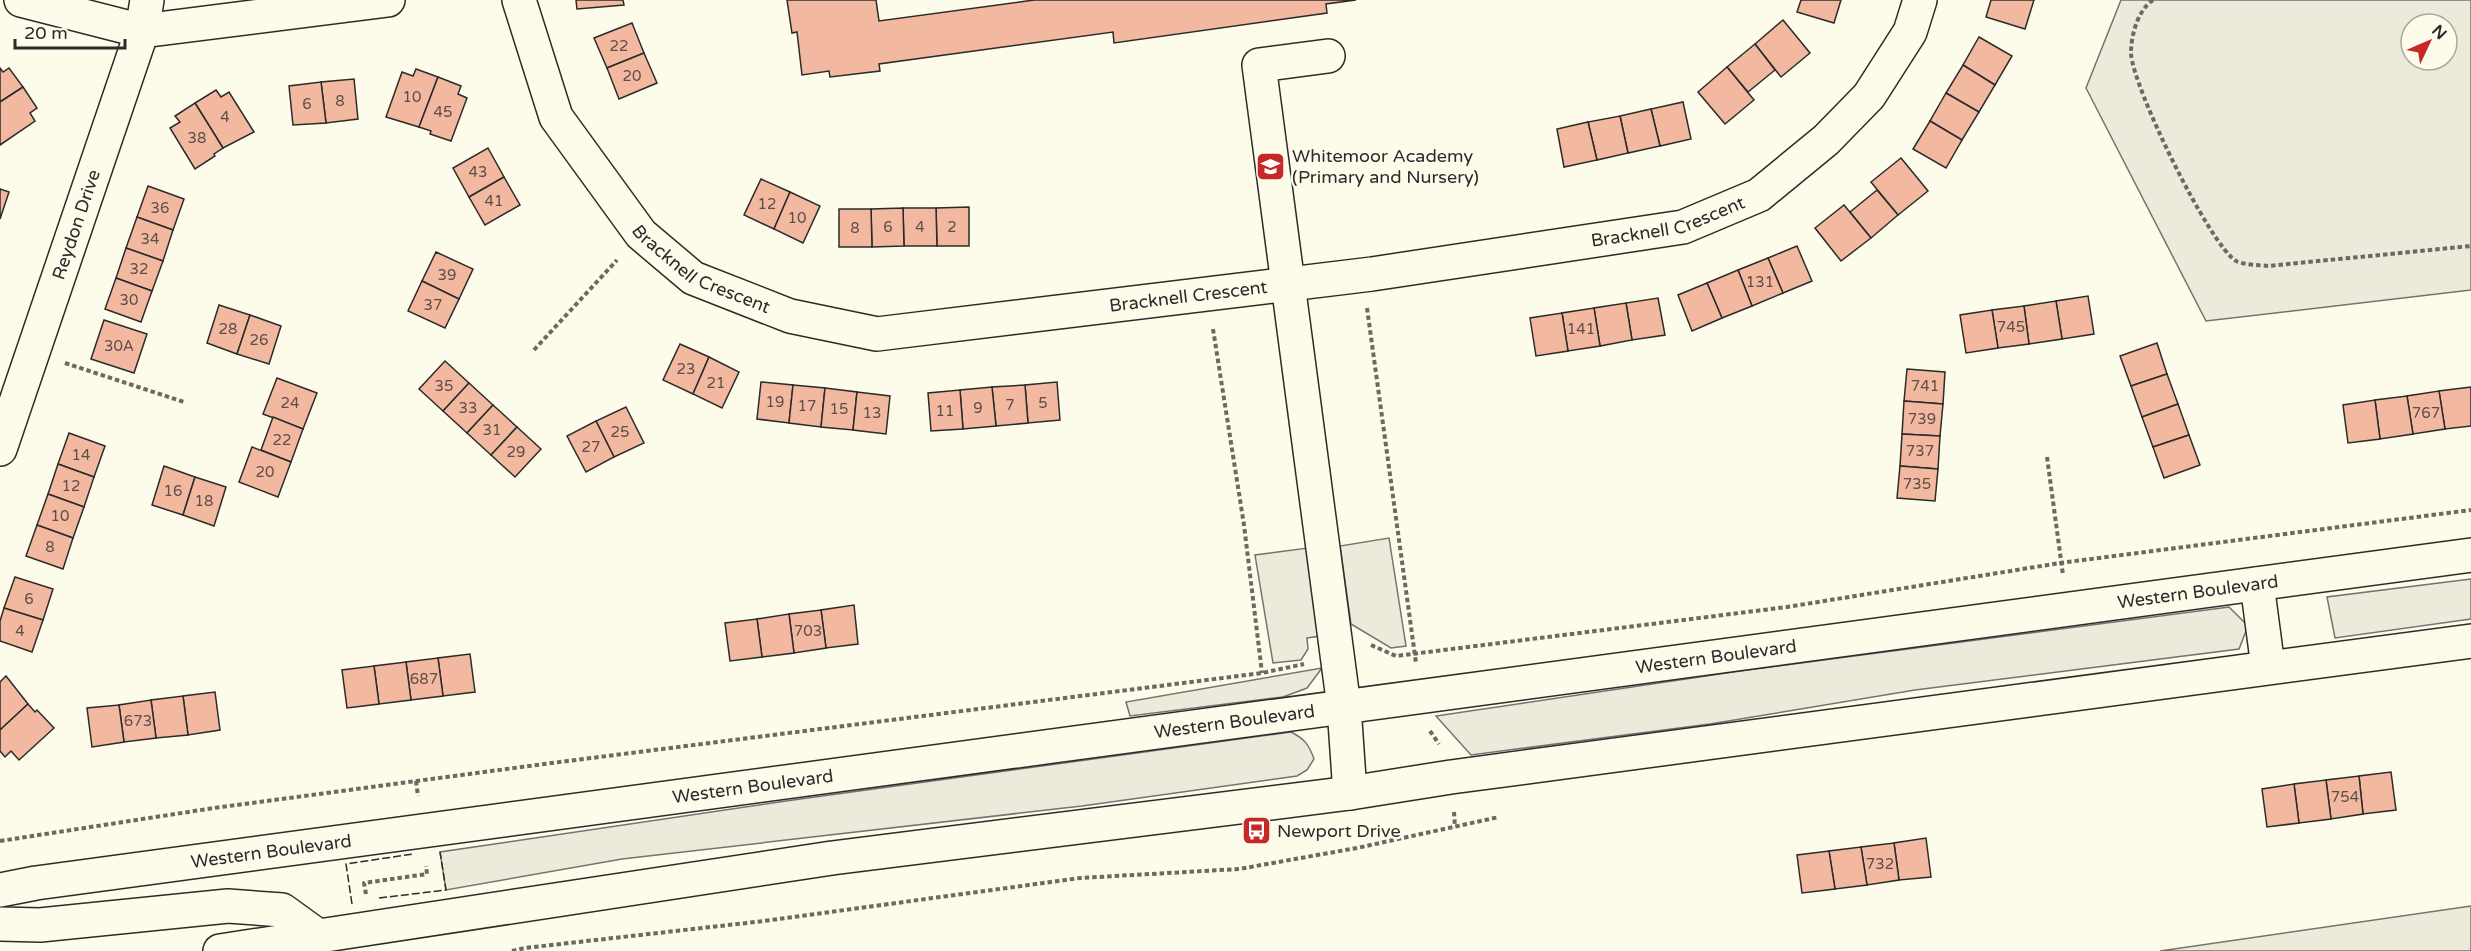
<svg xmlns="http://www.w3.org/2000/svg" width="2471" height="951" font-family="'Varela Round',sans-serif">
<style>
.green{fill:#ecebdb;stroke:#74746e;stroke-width:1.5;fill-rule:evenodd}
.building{fill:#f2b8a0;stroke:#2b2b2b;stroke-width:1.5}
.lines{fill:none;stroke-linecap:round;stroke-linejoin:round}
.minor-casing{stroke:#2b2b2b;stroke-width:36}
.highway-casing{stroke:#2b2b2b;stroke-width:36}
.path{stroke:#6a6964;stroke-width:4;stroke-dasharray:4.5 3;stroke-linecap:butt}
.minor{stroke:#fdfbea;stroke-width:33}
.highway{stroke:#fdfbea;stroke-width:33}
.fence{stroke:#2b2b2b;stroke-width:1.5;stroke-dasharray:8 3;stroke-linecap:butt}
.labels{text-anchor:middle;dominant-baseline:central;stroke-width:4.5;stroke-linejoin:round;paint-order:stroke}
.number-label{font-size:15px;fill:#5d4e48}
.poi-label{font-size:18px;fill:#2b2b2b;stroke:#fdfbea;text-anchor:start}
.street-label{font-size:18px;fill:#2b2b2b;stroke:#fdfbea}
</style>
<rect width="100%" height="100%" fill="#fdfbea"/>
<g class="green">
<path d="M2121,0H2471V290L2206,321L2086,88ZM2411,24H2447V60H2411Z"/>
<path d="M1389,538L1406,646L1391,648L1351,624L1340,546Z"/>
<path d="M1308,548L1320,636L1307,638L1308,649L1301,660L1273,663L1255,555Z"/>
<path d="M2471,579V619L2335,638L2327,597Z"/>
<path d="M2229,607L2248,626L2239,649L1915,690L1710,724L1471,755L1436,716L1733,672Z"/>
<path d="M1322,668L1307,688L1283,697L1130,716L1126,702Z"/>
<path d="M1291,732C1305,739 1309,745 1314,759L1307,770L1297,776L1082,806L622,859L446,890L440,852L786,801Z"/>
<path d="M2471,906V951H2160Z"/>
</g>
<g class="building">
<path d="M576,0H623L624,5L577,9Z"/>
<path d="M787,0H876L879,21L1034,0H1356L1326,4L1327,13L1114,43L1113,32L879,64L880,71L830,77L829,71L802,75L797,32L792,33Z"/>
<path d="M1801,0H1841L1834,23L1797,12Z"/>
<path d="M1991,0H2034L2025,29L1986,17Z"/>
<path d="M1783,20L1810,53L1781,77L1755,44Z"/>
<path d="M632,23L644,53L607,68L594,38Z"/>
<path d="M1979,37L2012,56L1995,85L1963,65Z"/>
<path d="M1755,44L1775,70L1748,92L1727,67Z"/>
<path d="M644,53L657,83L619,99L607,68Z"/>
<path d="M1963,65L1995,85L1979,112L1946,93Z"/>
<path d="M1727,67L1754,100L1725,124L1698,92Z"/>
<path d="M0,68L3,72L9,68L23,87L0,102Z"/>
<path d="M416,69L438,77L419,127L386,117L402,72L413,76Z"/>
<path d="M438,77L461,86L458,94L467,98L451,141L430,134L431,131L419,127Z"/>
<path d="M354,79L358,119L326,123L321,82Z"/>
<path d="M321,82L326,123L293,125L289,86Z"/>
<path d="M23,87L37,108L30,113L35,121L0,145V102Z"/>
<path d="M216,90L221,97L229,92L254,132L223,148L195,103Z"/>
<path d="M1946,93L1979,112L1962,140L1930,121Z"/>
<path d="M1683,102L1691,139L1660,146L1651,109Z"/>
<path d="M195,103L223,148L214,154L215,156L195,169L170,128L180,122L175,116Z"/>
<path d="M1651,109L1660,146L1628,153L1620,116Z"/>
<path d="M1620,116L1628,153L1597,160L1588,122Z"/>
<path d="M1930,121L1962,140L1946,168L1913,149Z"/>
<path d="M1588,122L1597,160L1564,167L1557,129Z"/>
<path d="M488,148L504,177L469,197L453,168Z"/>
<path d="M1901,158L1928,191L1898,215L1871,182Z"/>
<path d="M504,177L520,205L485,225L469,197Z"/>
<path d="M761,179L790,192L774,229L744,215Z"/>
<path d="M148,186L184,199L173,230L137,217Z"/>
<path d="M0,189L9,192L0,219Z"/>
<path d="M1877,190L1898,215L1871,238L1850,212Z"/>
<path d="M790,192L820,206L803,243L774,229Z"/>
<path d="M1844,205L1871,238L1841,261L1815,228Z"/>
<path d="M969,207V246H937L936,208Z"/>
<path d="M903,208H936L937,246H904Z"/>
<path d="M903,208L904,246L872,247L871,209Z"/>
<path d="M839,209H871L872,247H839Z"/>
<path d="M137,217L173,230L163,261L126,248Z"/>
<path d="M1797,246L1812,281L1783,293L1768,258Z"/>
<path d="M126,248L163,261L152,291L116,278Z"/>
<path d="M436,252L473,269L459,299L422,281Z"/>
<path d="M1768,258L1783,293L1752,306L1738,270Z"/>
<path d="M1738,270L1752,306L1722,318L1707,283Z"/>
<path d="M116,278L152,291L141,322L105,309Z"/>
<path d="M422,281L459,299L445,328L408,311Z"/>
<path d="M1707,283L1722,318L1692,331L1678,295Z"/>
<path d="M2088,296L2094,334L2062,339L2056,301Z"/>
<path d="M1658,298L1665,335L1632,340L1626,303Z"/>
<path d="M2056,301L2062,339L2029,344L2024,306Z"/>
<path d="M1626,303L1632,340L1600,346L1594,308Z"/>
<path d="M219,305L250,315L237,354L207,343Z"/>
<path d="M2024,306L2029,344L1998,348L1992,310Z"/>
<path d="M1594,308L1600,346L1568,351L1562,313Z"/>
<path d="M1992,310L1998,348L1966,353L1960,315Z"/>
<path d="M1562,313L1568,351L1536,356L1530,318Z"/>
<path d="M250,315L281,326L269,364L237,354Z"/>
<path d="M104,320L147,334L134,373L91,359Z"/>
<path d="M2157,343L2167,374L2131,386L2120,356Z"/>
<path d="M680,344L709,357L693,394L663,380Z"/>
<path d="M709,357L739,372L722,408L693,394Z"/>
<path d="M445,361L469,383L443,411L419,389Z"/>
<path d="M1907,369L1945,372L1943,404L1904,401Z"/>
<path d="M2167,374L2178,404L2142,417L2131,386Z"/>
<path d="M277,378L317,393L303,429L263,414Z"/>
<path d="M761,382L793,385L789,423L757,419Z"/>
<path d="M1057,382L1060,420L1028,423L1025,385Z"/>
<path d="M469,383L493,405L467,433L443,411Z"/>
<path d="M793,385L825,388L821,427L789,423Z"/>
<path d="M1025,385L1028,423L996,426L992,387Z"/>
<path d="M992,387L996,426L963,429L960,390Z"/>
<path d="M2471,387V426L2445,429L2439,391Z"/>
<path d="M825,388L857,392L853,430L821,427Z"/>
<path d="M960,390L963,429L931,431L928,393Z"/>
<path d="M2439,391L2445,429L2413,434L2407,396Z"/>
<path d="M857,392L890,396L886,434L853,430Z"/>
<path d="M2407,396L2413,434L2380,439L2375,400Z"/>
<path d="M2375,400L2380,439L2348,443L2343,405Z"/>
<path d="M1904,401L1943,404L1940,436L1902,434Z"/>
<path d="M2178,404L2189,435L2153,447L2142,417Z"/>
<path d="M493,405L517,427L491,455L467,433Z"/>
<path d="M626,407L644,443L614,457L596,421Z"/>
<path d="M273,417L303,429L291,462L261,450Z"/>
<path d="M596,421L614,457L586,472L567,436Z"/>
<path d="M517,427L541,449L515,477L491,455Z"/>
<path d="M69,433L105,446L94,477L58,464Z"/>
<path d="M1902,434L1940,436L1938,469L1900,466Z"/>
<path d="M2189,435L2200,465L2164,478L2153,447Z"/>
<path d="M252,447L291,462L278,497L239,482Z"/>
<path d="M58,464L94,477L84,507L48,494Z"/>
<path d="M164,466L195,477L183,515L152,505Z"/>
<path d="M1900,466L1938,469L1935,501L1897,498Z"/>
<path d="M195,477L226,487L214,526L183,515Z"/>
<path d="M48,494L84,507L73,538L37,525Z"/>
<path d="M37,525L73,538L63,569L26,556Z"/>
<path d="M15,577L53,589L43,620L4,608Z"/>
<path d="M854,605L858,644L826,648L821,610Z"/>
<path d="M4,608L43,620L32,652L0,641V621Z"/>
<path d="M821,610L826,648L794,653L789,614Z"/>
<path d="M789,614L794,653L762,657L757,619Z"/>
<path d="M757,619L762,657L730,661L725,623Z"/>
<path d="M470,654L475,692L443,696L438,658Z"/>
<path d="M438,658L443,696L411,700L406,662Z"/>
<path d="M406,662L411,700L379,704L374,666Z"/>
<path d="M374,666L379,704L347,708L342,670Z"/>
<path d="M6,676L28,704L0,730V682Z"/>
<path d="M215,692L220,730L188,735L183,696Z"/>
<path d="M183,696L188,735L156,738L151,700Z"/>
<path d="M151,700L156,738L124,742L119,705Z"/>
<path d="M28,704L35,712L37,710L54,728L19,760L11,751L5,757L0,751V730Z"/>
<path d="M119,705L124,742L92,747L87,708Z"/>
<path d="M2391,772L2396,810L2363,814L2359,776Z"/>
<path d="M2359,776L2363,814L2331,819L2326,780Z"/>
<path d="M2326,780L2331,819L2299,823L2294,784Z"/>
<path d="M2294,784L2299,823L2267,827L2262,789Z"/>
<path d="M1926,838L1931,877L1899,880L1894,843Z"/>
<path d="M1894,843L1899,880L1867,885L1861,847Z"/>
<path d="M1861,847L1867,885L1835,889L1829,851Z"/>
<path d="M1829,851L1835,889L1802,893L1797,855Z"/>
</g>
<g class="lines">
<defs>
<g id="minor">
<path d="M21,0L142,31L388,0"/>
<path id="s1" d="M519,0L556,117L641,234L693,278L790,316L877,334L1372,274L1683,227L1759,195L1826,140L1869,96L1910,32L1920,0"/>
<path d="M1328,56L1259,65L1344,707"/>
<path id="s2" d="M0,449L142,31L147,0"/>
</g>
<g id="highway">
<path d="M2257,584L2268,667"/>
<path d="M1344,707L1350,793"/>
<path id="s3" d="M0,890L36,883L2471,555"/>
<path d="M0,924L40,925L228,906L282,910L318,936"/>
<path d="M220,951L832,858L1350,793L1451,777L2471,641"/>
</g>
</defs>
<use href="#minor" class="minor-casing"/>
<use href="#highway" class="highway-casing"/>
<g class="path">
<path d="M2153,0C2138,10 2131,35 2131,53C2132,86 2209,244 2236,261C2244,265 2259,265 2268,266L2471,246"/>
<path d="M1367,308L1416,663"/>
<path d="M1213,329L1244,525L1262,673"/>
<path d="M534,350L617,260"/>
<path d="M65,363L184,402"/>
<path d="M2047,457L2063,575"/>
<path d="M1371,645L1396,656L1787,607L2060,563L2471,510"/>
<path d="M1430,731L1439,744"/>
<path d="M416,781L418,796"/>
<path d="M1454,812L1455,827"/>
<path d="M0,841L214,808L544,764L1262,673L1304,664"/>
<path d="M366,894L364,883L427,874L426,866"/>
<path d="M512,951L525,948L764,921L1080,878L1239,869L1357,848L1499,817"/>
</g>
<use href="#minor" class="minor"/>
<use href="#highway" class="highway"/>
<g class="fence">
<path d="M379,898L446,890L440,852"/>
<path d="M352,904L346,864L413,854"/>
</g>
</g>
<defs>
<symbol id="school-square" viewBox="-11 -11 22 22"><rect x="-9" y="-9" width="18" height="18" rx="4" fill="#c62828" stroke="#fdfbea"/><path d="M0-5L7-2L0 1L-7-2ZM-4 1L0 2.5L4 1V4Q0 6-4 4Z" fill="#fff"/></symbol>
<symbol id="bus-square" viewBox="-11 -11 22 22"><rect x="-9" y="-9" width="18" height="18" rx="4" fill="#c62828" stroke="#fdfbea"/><path d="M-5-6H5V4H4V6H2V4H-2V6H-4V4H-5ZM-3.5-4V0h7V-4ZM-3.5 1.2v1.5H-2V1.2ZM2 1.2v1.5H3.5V1.2Z" fill="#fff"/></symbol>
</defs>
<g fill-rule="evenodd">
<use href="#school-square" x="1254" y="150" width="33" height="33"/>
<use href="#bus-square" x="1240" y="814" width="33" height="33"/>
</g>
<g class="labels">
<g class="number-label">
<text x="619" y="46">22</text>
<text x="632" y="76">20</text>
<text x="412" y="97">10</text>
<text x="340" y="101">8</text>
<text x="307" y="104">6</text>
<text x="443" y="112">45</text>
<text x="225" y="117">4</text>
<text x="197" y="138">38</text>
<text x="478" y="172">43</text>
<text x="494" y="201">41</text>
<text x="767" y="204">12</text>
<text x="160" y="208">36</text>
<text x="797" y="218">10</text>
<text x="888" y="227">6</text>
<text x="920" y="227">4</text>
<text x="952" y="227">2</text>
<text x="855" y="228">8</text>
<text x="150" y="239">34</text>
<text x="139" y="269">32</text>
<text x="447" y="275">39</text>
<text x="1760" y="282">131</text>
<text x="129" y="300">30</text>
<text x="433" y="305">37</text>
<text x="2011" y="327">745</text>
<text x="228" y="329">28</text>
<text x="1581" y="329">141</text>
<text x="259" y="340">26</text>
<text x="119" y="346">30A</text>
<text x="686" y="369">23</text>
<text x="716" y="383">21</text>
<text x="444" y="386">35</text>
<text x="1925" y="386">741</text>
<text x="775" y="402">19</text>
<text x="290" y="403">24</text>
<text x="1043" y="403">5</text>
<text x="1010" y="405">7</text>
<text x="807" y="406">17</text>
<text x="468" y="408">33</text>
<text x="978" y="408">9</text>
<text x="839" y="409">15</text>
<text x="945" y="411">11</text>
<text x="872" y="413">13</text>
<text x="2426" y="413">767</text>
<text x="1922" y="419">739</text>
<text x="492" y="430">31</text>
<text x="620" y="432">25</text>
<text x="282" y="440">22</text>
<text x="591" y="447">27</text>
<text x="1920" y="451">737</text>
<text x="516" y="452">29</text>
<text x="81" y="455">14</text>
<text x="265" y="472">20</text>
<text x="1917" y="484">735</text>
<text x="71" y="486">12</text>
<text x="173" y="491">16</text>
<text x="204" y="501">18</text>
<text x="60" y="516">10</text>
<text x="50" y="547">8</text>
<text x="29" y="599">6</text>
<text x="20" y="631">4</text>
<text x="808" y="631">703</text>
<text x="424" y="679">687</text>
<text x="138" y="721">673</text>
<text x="2345" y="797">754</text>
<text x="1880" y="864">732</text>
</g>
<g class="poi-label">
<text x="1292" y="156">Whitemoor Academy<tspan x="1292" dy="21">(Primary and Nursery)</tspan></text>
<text x="1277" y="831">Newport Drive</text>
</g>
<g class="street-label">
<text stroke="none"><textPath href="#s1" startOffset="1328">Bracknell Crescent</textPath></text>
<text stroke="none"><textPath href="#s2" startOffset="237">Reydon Drive</textPath></text>
<text stroke="none"><textPath href="#s1" startOffset="338">Bracknell Crescent</textPath></text>
<text stroke="none"><textPath href="#s1" startOffset="842">Bracknell Crescent</textPath></text>
<text stroke="none"><textPath href="#s3" startOffset="2218">Western Boulevard</textPath></text>
<text stroke="none"><textPath href="#s3" startOffset="1732">Western Boulevard</textPath></text>
<text stroke="none"><textPath href="#s3" startOffset="1246">Western Boulevard</textPath></text>
<text stroke="none"><textPath href="#s3" startOffset="760">Western Boulevard</textPath></text>
<text stroke="none"><textPath href="#s3" startOffset="274">Western Boulevard</textPath></text>
</g>
</g>
<g transform="translate(2429 42) rotate(46)"><circle r="28" fill="#fdfbea" stroke="#a9a89e" stroke-width="1.5"/>
<path d="M0-4.5L10 22L0 15L-10 22Z" fill="#c62828"/>
<text y="-9" font-size="16" font-weight="bold" text-anchor="middle" fill="#2b2b2b">N</text>
</g>
<path d="M15 39v9h110v-9" fill="none" stroke="#2b2b2b" stroke-width="3"/>
<text x="24" y="39" font-size="18" fill="#2b2b2b" stroke="#fdfbea" stroke-width="4.5" paint-order="stroke">20 m</text>
</svg>
